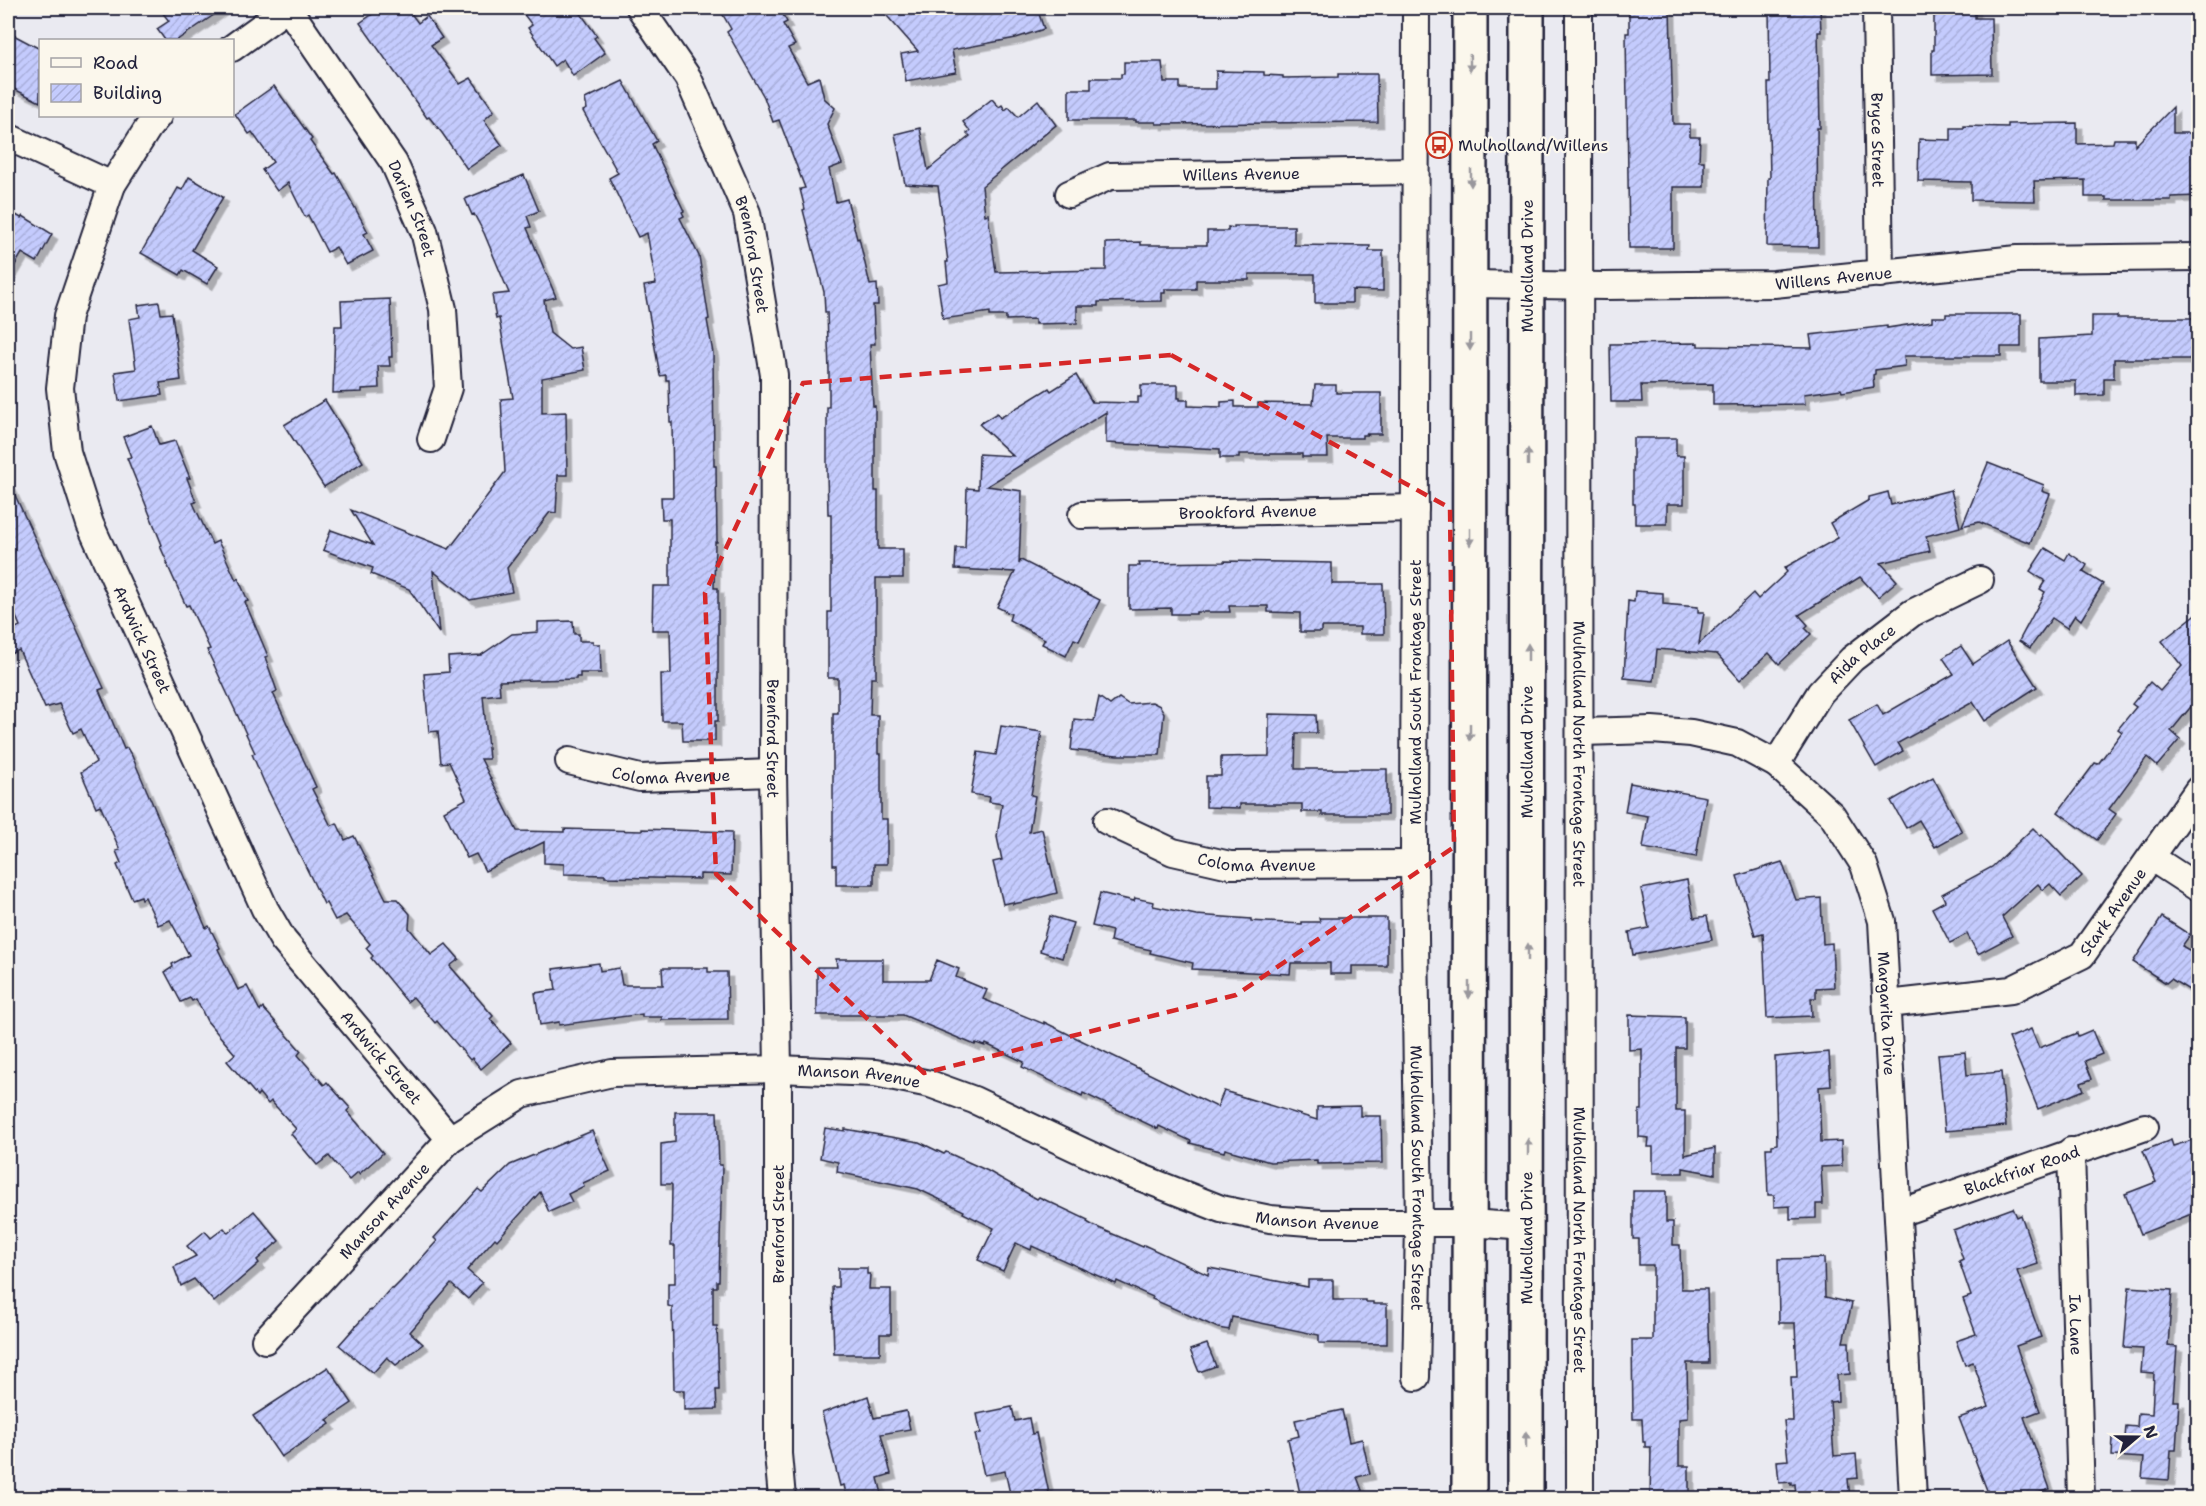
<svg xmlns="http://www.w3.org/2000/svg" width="2206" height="1506" font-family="'Shantell Sans',sans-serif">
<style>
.building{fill:url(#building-hatch);stroke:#22223b;stroke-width:1.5;filter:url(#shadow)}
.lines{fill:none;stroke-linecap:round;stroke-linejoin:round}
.minor-casing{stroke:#22223b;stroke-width:30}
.secondary-casing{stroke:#22223b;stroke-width:38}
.minor{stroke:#fbf7ec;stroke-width:26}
.secondary{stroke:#fbf7ec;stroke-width:33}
.oneway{fill:#99979c}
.marked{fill:none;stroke:#d62828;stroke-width:4.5;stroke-dasharray:12 8;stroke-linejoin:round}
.labels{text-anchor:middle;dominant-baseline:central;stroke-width:4.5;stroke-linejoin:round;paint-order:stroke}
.street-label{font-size:16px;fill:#22223b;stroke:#fbf7ec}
.poi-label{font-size:16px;fill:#22223b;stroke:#fbf7ec;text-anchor:start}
</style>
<defs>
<pattern id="building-hatch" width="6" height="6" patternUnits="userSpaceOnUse" patternTransform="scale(1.5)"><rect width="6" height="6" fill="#c4cbfd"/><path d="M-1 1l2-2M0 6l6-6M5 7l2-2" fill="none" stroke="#a8aeda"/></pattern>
<filter id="shadow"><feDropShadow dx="5.5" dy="5.5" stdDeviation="0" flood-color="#0004"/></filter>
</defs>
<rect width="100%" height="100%" fill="#eaeaf1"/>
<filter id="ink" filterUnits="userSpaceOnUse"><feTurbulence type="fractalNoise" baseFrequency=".0167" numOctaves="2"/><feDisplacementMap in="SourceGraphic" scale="12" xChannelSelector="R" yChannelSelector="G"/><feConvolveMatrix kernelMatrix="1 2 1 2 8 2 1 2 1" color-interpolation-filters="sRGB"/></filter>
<g filter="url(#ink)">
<g class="building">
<path d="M159,8H224L177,40H165L157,29L169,21Z"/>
<path d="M381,8H407L418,23L427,16L442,38L431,45L460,84L471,78L494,111L484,120L502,145L467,169L442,133L429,117L427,118L360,23Z"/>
<path d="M519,8H577L597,36L594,38L605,53L573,76L563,59L554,66L528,28L532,25Z"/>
<path d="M719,8H779L787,22L783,24L795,45L788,48L807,82L819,77L824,98L835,108L827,124L842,164L829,169L836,202L847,199L857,239L859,238L870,285L877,284L878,305H873L875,344H870L873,406H875V491H878V549H903V578H876V678H871L870,715H878V754H881V819H887V864H874V885H836V865H833V713H838V678H828V612H831V514H828L827,473V407H829V371L827,312H825L824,292L803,210L805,209L800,189L805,188L779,120L773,122L764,97L727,32L731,29Z"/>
<path d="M880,8H1037L1044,29L1016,38L952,50L956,72L906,81L901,54L918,51Z"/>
<path d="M1629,8H1670L1673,124H1690V137H1700L1699,161H1704V187H1673V248H1629L1626,33H1629Z"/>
<path d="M1769,8H1820L1821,32H1818L1820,128H1817L1818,247L1767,246L1768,178H1770L1768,83H1770Z"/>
<path d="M1934,8H1975V18H1991L1992,74L1932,75V50H1934Z"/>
<path d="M8,32L40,49V102L8,86Z"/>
<path d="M1124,62H1162L1164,82H1180V89H1216V71L1264,72V75L1283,76V78L1338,77V74H1377L1378,122L1156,124V122H1136V120H1069V89H1091V78H1121V74H1124Z"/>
<path d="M623,81L657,141L652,144L684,211L682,212L684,216L680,218L699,256L709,319L707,320L713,353L714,466H716L717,542H715L714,588H718V721H715V741H683L682,721H662L661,674H671L670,630H652L653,586H670V519H662L661,497H673L672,422H670L669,380H666V375L660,376L644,286L656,284L647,233L638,237L609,178L618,173L583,111L587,109L585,99Z"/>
<path d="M274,86L312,139L310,141L334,174L336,173L368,232L364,234L373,251L346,265L336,247L327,252L308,215L305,217L288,183L277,191L262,170L273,162L252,132L249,134L235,114Z"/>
<path d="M992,99L999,107L1002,105L1005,110L1009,107L1018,117L1038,100L1056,125L982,186L985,215L988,214L996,272L1106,270V243L1141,242V245H1207V231H1228V227L1234,228V226H1294V245L1370,246L1369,251H1383V291L1352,290V303H1315V274H1249V280H1196V289H1165V293H1162V301L1098,302V306H1077V323L1035,324V319L1006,320V316H990V312L943,319L938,284L948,282L946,262H948L938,186L905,184L895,134L920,128L928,170L970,136L967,133L970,131L963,122Z"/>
<path d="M2173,107V133H2199V196L2171,197V200H2106V197H2085V180L2034,181L2035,201L1971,200V182L1918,181L1919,139L1951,140V128H1964V126L2008,127V124L2077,123V144L2113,143L2114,139H2135V146Z"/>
<path d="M524,175L539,211L527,216L531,227L527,228L556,297L544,300L550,333L570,349L581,347L585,370L542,378V413L566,412L567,475H558L556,513L550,512L507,568L512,592L470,600L433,571L439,633L409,589L371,574L373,568L323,550L331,530L373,545L351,510L449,549L480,509L478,508L505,472L501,399L513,398L499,318L496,319L492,295L509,293L484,233L474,214L472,215L465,199Z"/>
<path d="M189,177L223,197L192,250L218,266L207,284L183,270L180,275L141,253L178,188L182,190Z"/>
<path d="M8,210L21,218L23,216L52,234L37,262L22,253L8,277Z"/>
<path d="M390,299L392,357H389L390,366H378L379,388L362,389V392L333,393L335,326H342L341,301Z"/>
<path d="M159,302L161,314L172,313L181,380L160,383L162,395L119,401L115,372L136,369L129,319L140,317L138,305Z"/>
<path d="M1946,314H2021V347H2001V356H1904L1905,366L1875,370V374L1873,375L1874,387L1842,392L1841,389L1804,394L1805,404L1713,405V384L1641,385L1642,402H1611L1610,344L1698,343V346L1812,348L1810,335L1887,326V328L1932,321V317H1946Z"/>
<path d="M2092,316H2117V318H2199V346H2195L2194,359H2114V378H2104V395L2076,396V381H2039V339L2092,336Z"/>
<path d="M1076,375L1092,402L1138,403V397H1141V385H1178V398H1180V400H1188V406L1221,407V402L1235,401V407H1258V403L1313,404L1315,385H1336V393H1381V434H1367L1368,435H1362V438H1327L1328,457H1302V454H1239V458H1220V449L1106,443V412L987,486L1022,491L1019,564L1021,560L1100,600L1079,641L1074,639L1066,656L1042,644L1045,639L1009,620L1011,614L997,607L1015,572L955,569L956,548H965L967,488L978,489L979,454L1013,456L979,424L997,413L1000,418L1049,388L1051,391Z"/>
<path d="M325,400L363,462L324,487L284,425Z"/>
<path d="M152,426L159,445L175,441L190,478H187L196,502L193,503L212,544L218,541L236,580L238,578L248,601L245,602L268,656L265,657L277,691L273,693L316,787L312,789L331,826L337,823L345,840L354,836L386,899H397L410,914L409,928L431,955L446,944L459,959L450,966L493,1016L490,1019L511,1043L481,1069L472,1058L470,1060L437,1021L435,1023L413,997L407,1002L371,958L373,956L366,948L370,944L346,915L335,920L326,903L324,904L264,782L252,754L255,753L207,650L210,649L189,605L186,606L167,564H168L160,546L162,545L127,458L131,457L123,437Z"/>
<path d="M1633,438H1676V456H1684V504H1667V524H1635V504H1633Z"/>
<path d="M1988,463L2044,485L2042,491L2050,494L2030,543L1979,522L1962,526Z"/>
<path d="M8,480L104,688L99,690L124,749L127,748L132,756L206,928L209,926L220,948L218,949L238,990L247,986L260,1011L263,1008L288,1036L301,1051L298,1055L324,1085L327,1082L350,1108L347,1111L383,1153L359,1174L358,1172L349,1180L329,1156L317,1165L291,1134L296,1129L271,1101L268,1104L259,1093L257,1096L227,1061L235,1054L207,1021L196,999L192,1001L190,998L181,1002L165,972L173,967L172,964L189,955L170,920L158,925L145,897L142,899L141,896L132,899L117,865L121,863L116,851L120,850L100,805L96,807L81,772L96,762L81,729L73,733L59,704L45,708L19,650L8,655V632L20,626L8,598Z"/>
<path d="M1951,490L1960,527L1926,536L1930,551L1881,563L1897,581L1878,597L1860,577L1799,615L1808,625L1805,628L1811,634L1779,664L1769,653L1740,680L1717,654L1657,649L1654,681L1624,678L1628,601L1634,602L1635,591L1663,593V604L1698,607V612H1704L1699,644L1753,593L1758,599L1787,572L1784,568L1838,538L1830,523L1869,500V497L1888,492L1891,505Z"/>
<path d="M2045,548L2065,560L2069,553L2087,565L2083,572L2103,584L2081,620L2075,615L2067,628L2052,618L2030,648L2019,641L2045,592L2040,589L2045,581L2030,571Z"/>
<path d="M1224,561L1332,563V584H1383L1384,634H1360V627H1321V632H1300V613L1268,612V606H1229L1230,612H1196V614H1171V608L1129,609V566H1140L1139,563L1224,562Z"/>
<path d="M2199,612V697L2171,731L2180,739L2157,766L2147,757L2109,809L2116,814L2097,840L2058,812L2095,763L2098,764L2122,732L2118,729L2136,707L2132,704L2150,682L2160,691L2182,666L2162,641Z"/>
<path d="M573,621L574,634H579V641H593V644H600L601,673H580V677H576V679L499,681L500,694L483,696L489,759H481L517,831L564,832V829L642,831V829L732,832L731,875L700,874V879L605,877V875L564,874V864L544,863V842L485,871L476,854L467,858L444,811L466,799L449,762L441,763L438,731L429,732L424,674L449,672L448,657L481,655L512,634L538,632V622Z"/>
<path d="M2007,641L2037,687L1985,721L1973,702L1898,743L1903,751L1876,767L1849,720L1877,704L1883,715L1954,674L1943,658L1961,646L1973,664Z"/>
<path d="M1099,697L1110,705L1119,698L1128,704L1152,702L1160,706L1164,713L1160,755H1117L1071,750L1074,719L1094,721Z"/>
<path d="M1269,714L1316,715L1317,733H1296L1295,769H1387V815H1322V812H1302V804H1240V808L1206,807V776H1221V757L1269,756Z"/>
<path d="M1001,726L1042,732L1031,795L1035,796L1029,832L1042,829L1057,893L1023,902L1013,904V902L1003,904L993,862L1002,860L997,837L1002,804L989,802L990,797L971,794L978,752L996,755Z"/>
<path d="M1933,777L1962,832L1935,847L1919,820L1906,828L1891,801Z"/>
<path d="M1630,783L1706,797L1696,857L1643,848L1648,816L1625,812Z"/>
<path d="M2033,828L2041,836L2042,834L2082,876L2061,896L2050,884L2043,890L2038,884L2002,917L2012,936L1978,954L1967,934L1950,943L1932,908L1945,901L1942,894L1992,867Z"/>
<path d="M1782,862L1796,900L1821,898L1823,944L1832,943L1834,987L1816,988V998H1811L1812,1016L1767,1018L1763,933L1755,935L1737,876Z"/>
<path d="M1687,880L1694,918L1707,916L1712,940L1633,955L1629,932L1649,928L1641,889Z"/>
<path d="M1100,893L1134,901L1135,898L1154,902L1153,906L1196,915L1251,919V921L1302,924V922H1320L1319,918H1387V966H1352V974H1330V963H1291L1290,974L1192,969L1193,963L1150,953L1151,950L1110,941L1112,931L1092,926Z"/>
<path d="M1050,916L1073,923L1062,958L1040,951Z"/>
<path d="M2162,917L2190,935L2182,946L2199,956V975L2189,990L2171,979L2166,983L2133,962Z"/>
<path d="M836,959H883V980H929L937,960L959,969L956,977L987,990L983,999L1044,1024V1022L1217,1107L1224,1091L1317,1120V1107L1360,1106V1116H1381L1382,1163L1317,1164V1160L1270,1162L1225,1149L1224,1152L1190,1143L1191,1141L1159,1126L1158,1129L1083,1093L1082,1096L1022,1067L1024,1062L986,1044L985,1046L976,1043L975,1045L903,1015H817V967H837Z"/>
<path d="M599,963L600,971L619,968L622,985H663L662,968H708V972H727L728,1019L662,1020V1017H642V1014L559,1025V1022L540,1025L535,993L556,990L553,969Z"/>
<path d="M1629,1015L1685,1017V1048H1676V1111H1685V1155L1715,1148V1174L1683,1168V1173H1653V1147H1648L1649,1138L1639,1137V1110H1642V1049L1629,1050Z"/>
<path d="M2031,1029L2039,1048L2077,1033L2078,1036L2092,1030L2102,1054L2085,1061L2092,1079L2081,1083L2084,1090L2038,1109L2009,1038Z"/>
<path d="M1829,1052L1831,1086L1819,1087L1821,1142L1841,1141L1842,1166L1821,1167L1823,1204H1816V1218L1790,1219V1206L1774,1207V1195H1768L1766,1148H1772V1145L1777,1144L1775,1057Z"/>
<path d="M1965,1052L1967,1075L2001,1072L2006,1126L1945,1131L1938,1054Z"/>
<path d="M675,1112H717L719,1165H722L719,1281H717V1287H713V1326H717L719,1390H716L717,1409L684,1410V1390H674L672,1307L668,1306V1283H675V1246H671L672,1185L671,1184H661V1144L675,1142Z"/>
<path d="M825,1128L845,1131V1129L919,1142L944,1154L946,1152L988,1171L1037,1199L1039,1197L1088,1220L1087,1222L1092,1225L1143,1247L1144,1245L1208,1275L1209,1268L1308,1287V1280H1333V1300H1366V1302H1373V1304H1387V1344L1319,1343V1335L1232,1317L1229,1330L1218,1328L1152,1299L1153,1297L1117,1281L1116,1284L1032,1246L1031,1250L1016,1243L1003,1271L978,1260L994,1228L963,1213L964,1211L918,1189L837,1172L838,1162L820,1158Z"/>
<path d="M592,1131L610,1171L583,1183L584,1186L568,1194L572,1202L549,1212L540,1192L497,1240L495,1238L467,1270L482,1283L468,1299L451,1284L410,1332L423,1344L396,1365L387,1357L373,1373L339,1345L370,1310L371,1311L391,1288L393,1289L401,1281L437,1241L434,1238L478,1189L482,1192L510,1165Z"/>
<path d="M2199,1138V1211L2141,1234L2125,1194L2156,1182L2143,1151L2171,1140L2173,1146Z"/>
<path d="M1633,1191H1666V1222H1673V1245H1680L1681,1289H1707L1709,1363H1687L1688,1418L1679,1419V1466H1689V1498H1650L1651,1447H1645V1442H1643L1642,1419H1633L1632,1340H1653V1265H1639V1239H1633Z"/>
<path d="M2013,1208L2017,1217L2021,1215L2038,1264L2017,1271L2041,1337L2016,1346L2040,1411L2024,1417L2050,1489L2024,1498H1990L1959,1418L1989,1407L1973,1362L1965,1365L1956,1341L1976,1334L1963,1299L1971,1296L1959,1261L1963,1259L1953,1230Z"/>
<path d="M254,1211L279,1241L257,1260L259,1263L214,1302L194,1279L181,1286L174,1267L196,1256L187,1246L205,1231L211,1238L224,1228L228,1233Z"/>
<path d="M1824,1258L1825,1297L1852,1303L1843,1342H1849L1850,1374L1837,1375L1838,1401L1830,1402L1834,1456L1856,1454L1858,1478L1848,1479L1850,1498H1796L1795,1484L1791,1485V1482L1779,1483L1777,1461L1788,1460L1784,1421H1793L1791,1377H1797L1795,1323H1779L1778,1259Z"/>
<path d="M838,1268H867V1274H870L869,1289H891V1334H880V1354H834L832,1287H838Z"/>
<path d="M2129,1287L2172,1290L2168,1346L2177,1347L2173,1401H2179L2176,1450H2171L2169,1480L2142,1478L2144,1458L2112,1456L2113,1437L2125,1438L2126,1426L2137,1427L2138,1413L2152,1414L2154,1373L2141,1372L2143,1349L2124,1348Z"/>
<path d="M1207,1344L1216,1366L1199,1372L1190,1350Z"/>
<path d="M328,1367L352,1403L327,1420L330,1424L281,1457L253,1416Z"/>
<path d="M868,1396L874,1418L906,1411L910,1429L881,1434L891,1474L878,1478L882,1494L864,1498H847L844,1485L840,1486L822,1413Z"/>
<path d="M1012,1407L1015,1421L1029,1418L1032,1434L1036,1433L1050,1498H1011L1005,1471L984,1475L975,1434L981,1433L977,1414Z"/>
<path d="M1342,1410L1349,1442L1362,1439L1370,1474L1357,1477L1365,1498H1301L1288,1439L1299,1436L1295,1420Z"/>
</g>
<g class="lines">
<defs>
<g id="minor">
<path id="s1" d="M288,8L394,163L424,231L443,309L448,388L431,439"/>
<path id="s2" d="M640,8L688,78L747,213L774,375L773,773L778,1069V1454L782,1498"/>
<path id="s3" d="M1416,8L1414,864L1419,1224L1416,1377"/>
<path id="s4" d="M1579,8L1580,1498"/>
<path id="s5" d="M1876,8L1880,274"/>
<path d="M232,48L287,8"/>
<path id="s6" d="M8,137L112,185L68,316L60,388L67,452L90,524L265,909L283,940L450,1139"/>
<path d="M112,185L148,128L158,116"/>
<path id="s7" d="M1069,194L1110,176L1415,171"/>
<path id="s8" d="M1470,284L1605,286L1774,284L2017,259L2198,257"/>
<path id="s9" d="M1082,515L1415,508"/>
<path id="s10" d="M1581,732L1652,730L1691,733L1737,743L1776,764L1832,815L1864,865L1882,921L1913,1498"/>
<path id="s11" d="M569,761L640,778L773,773"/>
<path id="s12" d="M1776,764L1820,693L1852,659L1912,613L1980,580"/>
<path id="s13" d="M1107,821L1173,852L1230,865L1414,864"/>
<path d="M2152,858L2198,888"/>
<path id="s14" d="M1888,1004L2011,990L2082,955L2198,790"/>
<path id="s15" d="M2071,1151L2081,1498"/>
<path id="s16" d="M1899,1213L2145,1127"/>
<path id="s17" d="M265,1340L450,1139L522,1094L612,1073L778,1069L875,1073L930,1084L974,1100L1122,1170L1221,1209L1270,1219L1321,1223H1469L1528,1227"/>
</g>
<g id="secondary">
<path d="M1469,1498L1470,8"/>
<path id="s18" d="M1526,1498L1527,8"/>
</g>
</defs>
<use href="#minor" class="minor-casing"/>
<use href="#secondary" class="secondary-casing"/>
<use href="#minor" class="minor"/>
<use href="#secondary" class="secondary"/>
</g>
<defs><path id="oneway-solid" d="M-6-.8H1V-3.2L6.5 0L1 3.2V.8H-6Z" transform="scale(1.5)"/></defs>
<g class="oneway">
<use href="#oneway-solid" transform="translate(1470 63) rotate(89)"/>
<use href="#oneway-solid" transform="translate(1471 178) rotate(90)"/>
<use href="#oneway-solid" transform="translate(1470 342) rotate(90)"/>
<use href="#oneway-solid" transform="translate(1528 457) rotate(-90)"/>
<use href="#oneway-solid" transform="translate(1470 537) rotate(90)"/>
<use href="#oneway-solid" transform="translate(1528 652) rotate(-90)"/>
<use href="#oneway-solid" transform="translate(1470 732) rotate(90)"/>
<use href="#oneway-solid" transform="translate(1528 952) rotate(-90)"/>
<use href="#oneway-solid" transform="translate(1469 990) rotate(90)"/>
<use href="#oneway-solid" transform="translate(1528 1147) rotate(-90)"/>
<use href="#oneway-solid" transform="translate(1526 1440) rotate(-90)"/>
</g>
</g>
<path class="marked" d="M1171,355L1450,508L1454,847L1236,995L924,1073L716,874L705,593L803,383Z"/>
<defs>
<symbol id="bus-ring" viewBox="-11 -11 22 22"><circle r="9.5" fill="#fbf7ec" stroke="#c8321e" stroke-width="1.5"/><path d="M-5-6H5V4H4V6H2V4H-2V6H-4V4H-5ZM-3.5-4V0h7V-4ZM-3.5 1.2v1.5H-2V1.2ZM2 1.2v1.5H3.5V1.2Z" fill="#c8321e"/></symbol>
</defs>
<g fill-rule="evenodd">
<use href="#bus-ring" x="1424" y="130" width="30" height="30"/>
</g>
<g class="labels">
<g class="street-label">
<text stroke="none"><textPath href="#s5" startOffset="132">Bryce Street</textPath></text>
<text stroke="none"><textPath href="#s7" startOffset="176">Willens Avenue</textPath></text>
<text stroke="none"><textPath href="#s1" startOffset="237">Darien Street</textPath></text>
<text stroke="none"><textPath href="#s2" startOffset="274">Brenford Street</textPath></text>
<text stroke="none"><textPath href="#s18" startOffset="1232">Mulholland Drive</textPath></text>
<text stroke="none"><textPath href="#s8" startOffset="364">Willens Avenue</textPath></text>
<text stroke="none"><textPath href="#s9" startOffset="166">Brookford Avenue</textPath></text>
<text stroke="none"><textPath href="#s6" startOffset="592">Ardwick Street</textPath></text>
<text stroke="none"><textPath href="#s12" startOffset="141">Aida Place</textPath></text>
<text transform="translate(1415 692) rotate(-90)">Mulholland South Frontage Street</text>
<text stroke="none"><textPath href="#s2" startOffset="760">Brenford Street</textPath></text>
<text stroke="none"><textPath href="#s18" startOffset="746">Mulholland Drive</textPath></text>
<text stroke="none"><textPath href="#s4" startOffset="746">Mulholland North Frontage Street</textPath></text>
<text stroke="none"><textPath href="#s11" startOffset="104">Coloma Avenue</textPath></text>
<text stroke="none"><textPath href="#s13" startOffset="158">Coloma Avenue</textPath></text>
<text stroke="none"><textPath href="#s14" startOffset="256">Stark Avenue</textPath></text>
<text stroke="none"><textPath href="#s10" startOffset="488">Margarita Drive</textPath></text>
<text stroke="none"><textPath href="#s6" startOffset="1077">Ardwick Street</textPath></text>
<text stroke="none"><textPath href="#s17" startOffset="698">Manson Avenue</textPath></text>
<text stroke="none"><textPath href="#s16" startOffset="130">Blackfriar Road</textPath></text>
<text stroke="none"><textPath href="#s3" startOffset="1170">Mulholland South Frontage Street</textPath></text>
<text stroke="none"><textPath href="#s17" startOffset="176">Manson Avenue</textPath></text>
<text stroke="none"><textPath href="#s17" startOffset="1184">Manson Avenue</textPath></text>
<text transform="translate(778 1224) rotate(-90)">Brenford Street</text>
<text stroke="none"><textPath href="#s18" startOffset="260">Mulholland Drive</textPath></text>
<text stroke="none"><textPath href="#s4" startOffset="1232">Mulholland North Frontage Street</textPath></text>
<text stroke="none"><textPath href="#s15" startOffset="174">Ia Lane</textPath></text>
</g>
<g class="poi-label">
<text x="1458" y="145">Mulholland/Willens</text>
</g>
</g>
<rect width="2206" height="1506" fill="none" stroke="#fbf7ec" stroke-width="30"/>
<rect x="15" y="15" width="2176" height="1476" fill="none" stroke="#22223b" stroke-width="2" filter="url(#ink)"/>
<rect x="39" y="39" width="195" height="78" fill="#fbf7ec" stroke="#a4a2a5" stroke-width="1.5"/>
<rect x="51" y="58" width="30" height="9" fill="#fbf7ec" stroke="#a4a2a5" stroke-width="1.5"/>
<text x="93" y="69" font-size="18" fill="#22223b">Road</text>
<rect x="51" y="84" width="30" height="18" fill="url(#building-hatch)" stroke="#a4a2a5" stroke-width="1.5"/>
<text x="93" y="99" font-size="18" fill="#22223b">Building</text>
<g transform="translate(2137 1437) rotate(70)" stroke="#fbf7ec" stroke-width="4.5" paint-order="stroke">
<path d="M0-4.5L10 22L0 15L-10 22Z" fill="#22223b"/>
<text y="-9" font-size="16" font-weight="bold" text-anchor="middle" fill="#22223b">N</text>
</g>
</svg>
